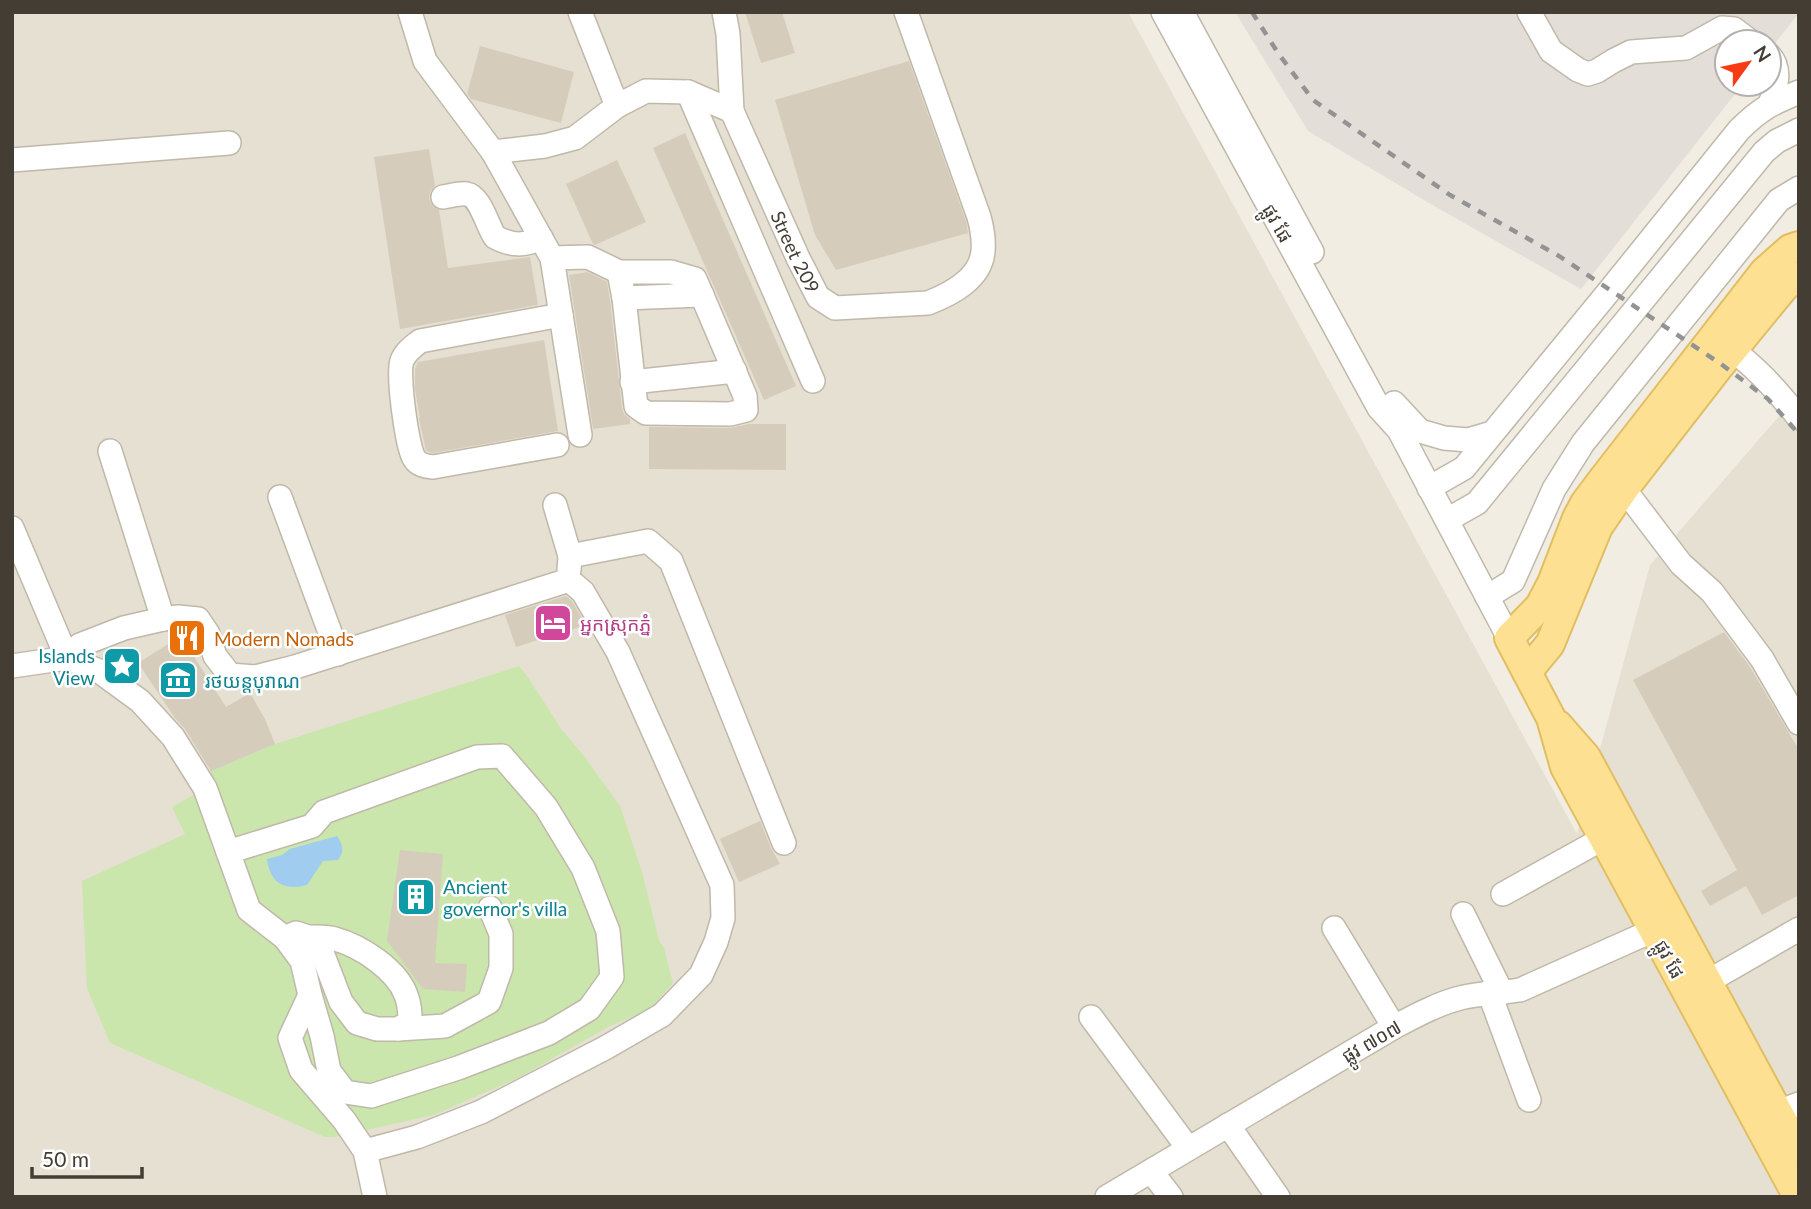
<svg xmlns="http://www.w3.org/2000/svg" width="1811" height="1209" font-family="Lato,'Noto Sans Khmer',sans-serif">
<style>
.residential{fill:#e5e0d1}
.industrial{fill:#e3dfd8}
.green{fill:#cae6ac}
.water{fill:#9fccef}
.building{fill:#d6ccbc}
.lines{fill:none;stroke-linecap:round;stroke-linejoin:round}
.minor-casing{stroke:#c0b8a9;stroke-width:26}
.major-casing{stroke:#e1be61;stroke-width:32}
.minor{stroke:#fff;stroke-width:23}
.major{stroke:#fde091;stroke-width:28}
.rail{stroke:#939393;stroke-width:4.5;stroke-dasharray:9 9;stroke-linecap:butt}
.labels{text-anchor:middle;dominant-baseline:central;stroke-width:5;stroke-linejoin:round;paint-order:stroke}
.street-label{font-size:19px;fill:#433d34;stroke:#fff}
.hotel-label{font-size:19px;fill:#b23c85;stroke:#fff;text-anchor:start}
.food-label{font-size:19px;fill:#c56008;stroke:#fff;text-anchor:start}
.culture-label{font-size:19px;fill:#0d838f;stroke:#fff;text-anchor:start}
</style>
<rect width="100%" height="100%" fill="#f1ede3"/>
<path class="residential" d="M12,12H1128L1577,834L1650,565L1799,393V1197H12Z"/>
<path class="industrial" d="M1235,12H1799V13L1769,51V42H1727V84H1743L1581,289L1434,206L1308,131Z"/>
<path class="green" d="M519,666L527,676L562,730L584,756L620,806L642,872L659,940L664,948L673,983L650,1009L608,1027L518,1078L434,1115L334,1137H325L110,1043L87,988L82,881L185,834L172,807L214,783L210,771L275,744Z"/>
<path class="water" d="M337,836C343,845 345,851 338,860L323,861L307,885C284,891 270,883 267,859L282,855L290,849Z"/>
<g class="building">
<path d="M745,12H782L795,53L761,63Z"/>
<path d="M480,46L574,72L561,123L471,99L467,94Z"/>
<path d="M909,61L966,221L968,233L836,270L815,235L775,100Z"/>
<path d="M685,133L796,386L764,400L653,148Z"/>
<path d="M429,149L435,186L430,192L429,199L433,206L439,210L448,268L530,257L538,305L400,329L374,157Z"/>
<path d="M617,160L646,222L595,245L593,244L566,184Z"/>
<path d="M588,272L607,282L610,300L622,408L624,414L630,419V424L593,429L569,275Z"/>
<path d="M544,340L558,431L433,453L426,451L420,423L419,418H420L415,389V369L418,362Z"/>
<path d="M749,424H786V470L649,469V427L730,428Z"/>
<path d="M566,596L572,601L586,625L516,647L505,615Z"/>
<path d="M1724,632L1750,667L1799,750V895L1762,915L1746,886L1710,906L1701,891L1737,870L1633,680Z"/>
<path d="M181,636L226,707L250,693L265,719L275,744L211,771L185,729L175,718L138,663Z"/>
<path d="M760,821L771,848L780,864L739,882L720,839Z"/>
<path d="M400,850L443,854L435,963L467,964L465,992L423,989L387,941Z"/>
</g>
<g class="lines">
<defs>
<g id="minor">
<path d="M410,12L425,61L493,152L552,258L580,435"/>
<path d="M580,12L617,106"/>
<path id="s1" d="M724,12L728,34L732,111L798,258L818,297L835,308L928,303C951,294 981,279 983,251C984,240 982,228 979,217L906,12"/>
<path d="M1163,12L1379,408L1399,430L1509,638"/>
<path d="M1182,12L1312,252"/>
<path d="M1529,12L1551,51L1578,70L1588,74L1597,71L1613,61L1631,52L1686,48L1722,28L1734,29L1751,42"/>
<path d="M1769,55C1782,69 1776,88 1770,104"/>
<path d="M688,92L813,381"/>
<path d="M493,152L545,146L575,138L617,106L646,91L688,92L732,111"/>
<path d="M12,160L229,143"/>
<path d="M443,197C450,196 459,193 467,194C480,196 488,227 495,237C512,246 524,246 541,238"/>
<path d="M552,258L588,257L619,272H671L695,279L745,396L746,410L730,414L646,413L636,406L624,298L619,272"/>
<path d="M624,298L702,295"/>
<path d="M1719,341C1751,361 1775,388 1799,418"/>
<path d="M632,382L735,371"/>
<path d="M1394,403L1420,431L1444,438L1468,440L1492,433"/>
<path d="M557,445L433,467C425,466 418,465 414,458C407,447 397,373 402,361C405,352 414,346 420,341L561,315"/>
<path d="M110,451L163,619"/>
<path d="M1429,488L1464,468L1610,290L1739,130C1761,108 1771,104 1799,92"/>
<path d="M1624,489L1681,564L1712,592L1762,659L1799,723"/>
<path d="M280,497L338,654"/>
<path d="M555,505L570,556L569,570"/>
<path d="M1447,520L1477,503L1764,152L1777,141L1799,130"/>
<path d="M12,528L67,658L80,645L124,628L163,619L178,617L198,619L208,634L215,656L230,675L255,677L295,667L569,580L583,592L618,652L722,885L723,918L716,942L701,975L662,1015L605,1048L481,1112L417,1137L365,1151"/>
<path d="M570,556L648,541L671,561L784,843"/>
<path d="M1487,597L1513,581L1554,489L1583,443L1779,200L1799,188"/>
<path d="M12,666L67,658L99,671L140,701L173,737L205,788L249,910L285,938L302,961L310,995L290,1038L301,1070L344,1120L365,1151L375,1197"/>
<path d="M228,852L312,826L324,812L477,757L502,756L546,807L583,868L608,931L612,977L589,1009L549,1033L458,1068L371,1096L345,1092L329,1071L322,1036L310,995"/>
<path d="M1503,894L1604,838"/>
<path d="M1463,914L1502,993"/>
<path d="M1334,928L1394,1027"/>
<path d="M285,938L296,933L308,937L321,950L341,1002L357,1023L377,1029H398L410,1022C410,1013 410,1005 406,995C397,970 361,946 335,939C327,936 317,937 308,937"/>
<path d="M1707,982L1799,929"/>
<path d="M1489,992L1529,1100"/>
<path d="M1091,1017L1188,1148"/>
<path d="M398,1029L445,1026L489,1002L501,968V934L490,908"/>
<path d="M1778,1112L1799,1104"/>
<path d="M1228,1125L1278,1197"/>
<path d="M1151,1171L1171,1197"/>
<path d="M1107,1197L1394,1027C1415,1016 1437,1004 1460,998C1479,993 1500,993 1520,990L1654,930"/>
</g>
<g id="major">
<path d="M1527,672L1550,644L1598,527L1624,489L1721,364L1785,286L1799,276"/>
<path d="M1558,725L1586,757L1799,1151"/>
<path d="M1798,1197L1565,767L1551,718L1509,638L1540,606L1552,583L1577,518L1585,503L1603,479L1764,272L1790,249L1799,246"/>
</g>
</defs>
<use href="#minor" class="minor-casing"/>
<use href="#major" class="major-casing"/>
<use href="#minor" class="minor"/>
<use href="#major" class="major"/>
<path class="rail" d="M1252,12L1278,53L1313,100L1450,195L1559,256L1721,364L1768,399L1799,434"/>
</g>
<defs>
<symbol id="hotel-square" viewBox="-11 -11 22 22"><rect x="-9" y="-9" width="18" height="18" rx="4" fill="#d1479c" stroke="#fff"/><path d="M-6-4.5h1.5V1H6V5H4.5V3h-9V5H-6ZM-4 0a1.8 1.8 0 1 1 3.6 0ZM.5 0V-2.5h3Q6-2.5 6 0Z" fill="#fff"/></symbol>
<symbol id="restaurant-square" viewBox="-11 -11 22 22"><rect x="-9" y="-9" width="18" height="18" rx="4" fill="#e8710a" stroke="#fff"/><path d="M-5-6h1v4h1v-4h1v4h1v-4h1v5L-1.5 .5V6h-2V.5L-5-1ZM5-6V6H3V1.5H1.5Q1.5-4 5-6Z" fill="#fff"/></symbol>
<symbol id="sight-square" viewBox="-11 -11 22 22"><rect x="-9" y="-9" width="18" height="18" rx="4" fill="#0f9aa8" stroke="#fff"/><path d="M0-6L1.8-2.2L6-1.7L2.9 1.2L3.7 5.4L0 3.3L-3.7 5.4L-2.9 1.2L-6-1.7L-1.8-2.2Z" fill="#fff"/></symbol>
<symbol id="museum-square" viewBox="-11 -11 22 22"><rect x="-9" y="-9" width="18" height="18" rx="4" fill="#0f9aa8" stroke="#fff"/><path d="M0-6L6-3V-2H-6V-3ZM-5-1h2V3h-2ZM-1-1h2V3h-2ZM3-1h2V3H3ZM-6 4H6V6H-6Z" fill="#fff"/></symbol>
<symbol id="building-square" viewBox="-11 -11 22 22"><rect x="-9" y="-9" width="18" height="18" rx="4" fill="#0f9aa8" stroke="#fff"/><path d="M-4-6H4V6H1V3H-1V6H-4ZM-2.5-4.3h1.7v1.8h-1.7ZM.8-4.3h1.7v1.8H.8ZM-2.5-1h1.7V.8h-1.7ZM.8-1h1.7V.8H.8Z" fill="#fff"/></symbol>
</defs>
<g fill-rule="evenodd">
<use href="#hotel-square" x="531" y="601" width="44" height="44"/>
<use href="#restaurant-square" x="165" y="616" width="44" height="44"/>
<use href="#sight-square" x="100" y="644" width="44" height="44"/>
<use href="#museum-square" x="156" y="658" width="44" height="44"/>
<use href="#building-square" x="394" y="875" width="44" height="44"/>
</g>
<g class="labels">
<g class="street-label">
<text transform="translate(1278 223) rotate(61)">ផ្លូវ ផែ</text>
<text stroke="none"><textPath href="#s1" startOffset="254">Street 209</textPath></text>
<text transform="translate(1670 959) rotate(62)">ផ្លូវ ផែ</text>
<text transform="translate(1371 1041) rotate(-30)">ផ្លូវ ៧០៧</text>
</g>
<g class="hotel-label">
<text x="580" y="623">អ្នកស្រុកភ្នំ</text>
</g>
<g class="food-label">
<text x="214" y="638">Modern Nomads</text>
</g>
<g class="culture-label">
<text x="95" y="655" text-anchor="end">Islands<tspan x="95" dy="22">View</tspan></text>
<text x="205" y="680">រថយន្តបុរាណ</text>
<text x="443" y="886">Ancient<tspan x="443" dy="22">governor's villa</tspan></text>
</g>
</g>
<rect width="1811" height="1209" fill="none" stroke="#433d34" stroke-width="28"/>
<g transform="translate(1748 63) rotate(57)"><circle r="33" fill="#ffffff" stroke="#b4b1ae" stroke-width="2"/>
<path d="M0-5L12 26L0 18L-12 26Z" fill="#f73c15"/>
<text y="-10" font-size="19" font-weight="bold" text-anchor="middle" fill="#433d34">N</text>
</g>
<path d="M32 1167v10h110v-10" fill="none" stroke="#433d34" stroke-width="3.5"/>
<text x="42" y="1167" font-size="21" fill="#433d34" stroke="#ffffff" stroke-width="5" paint-order="stroke">50 m</text>
</svg>
